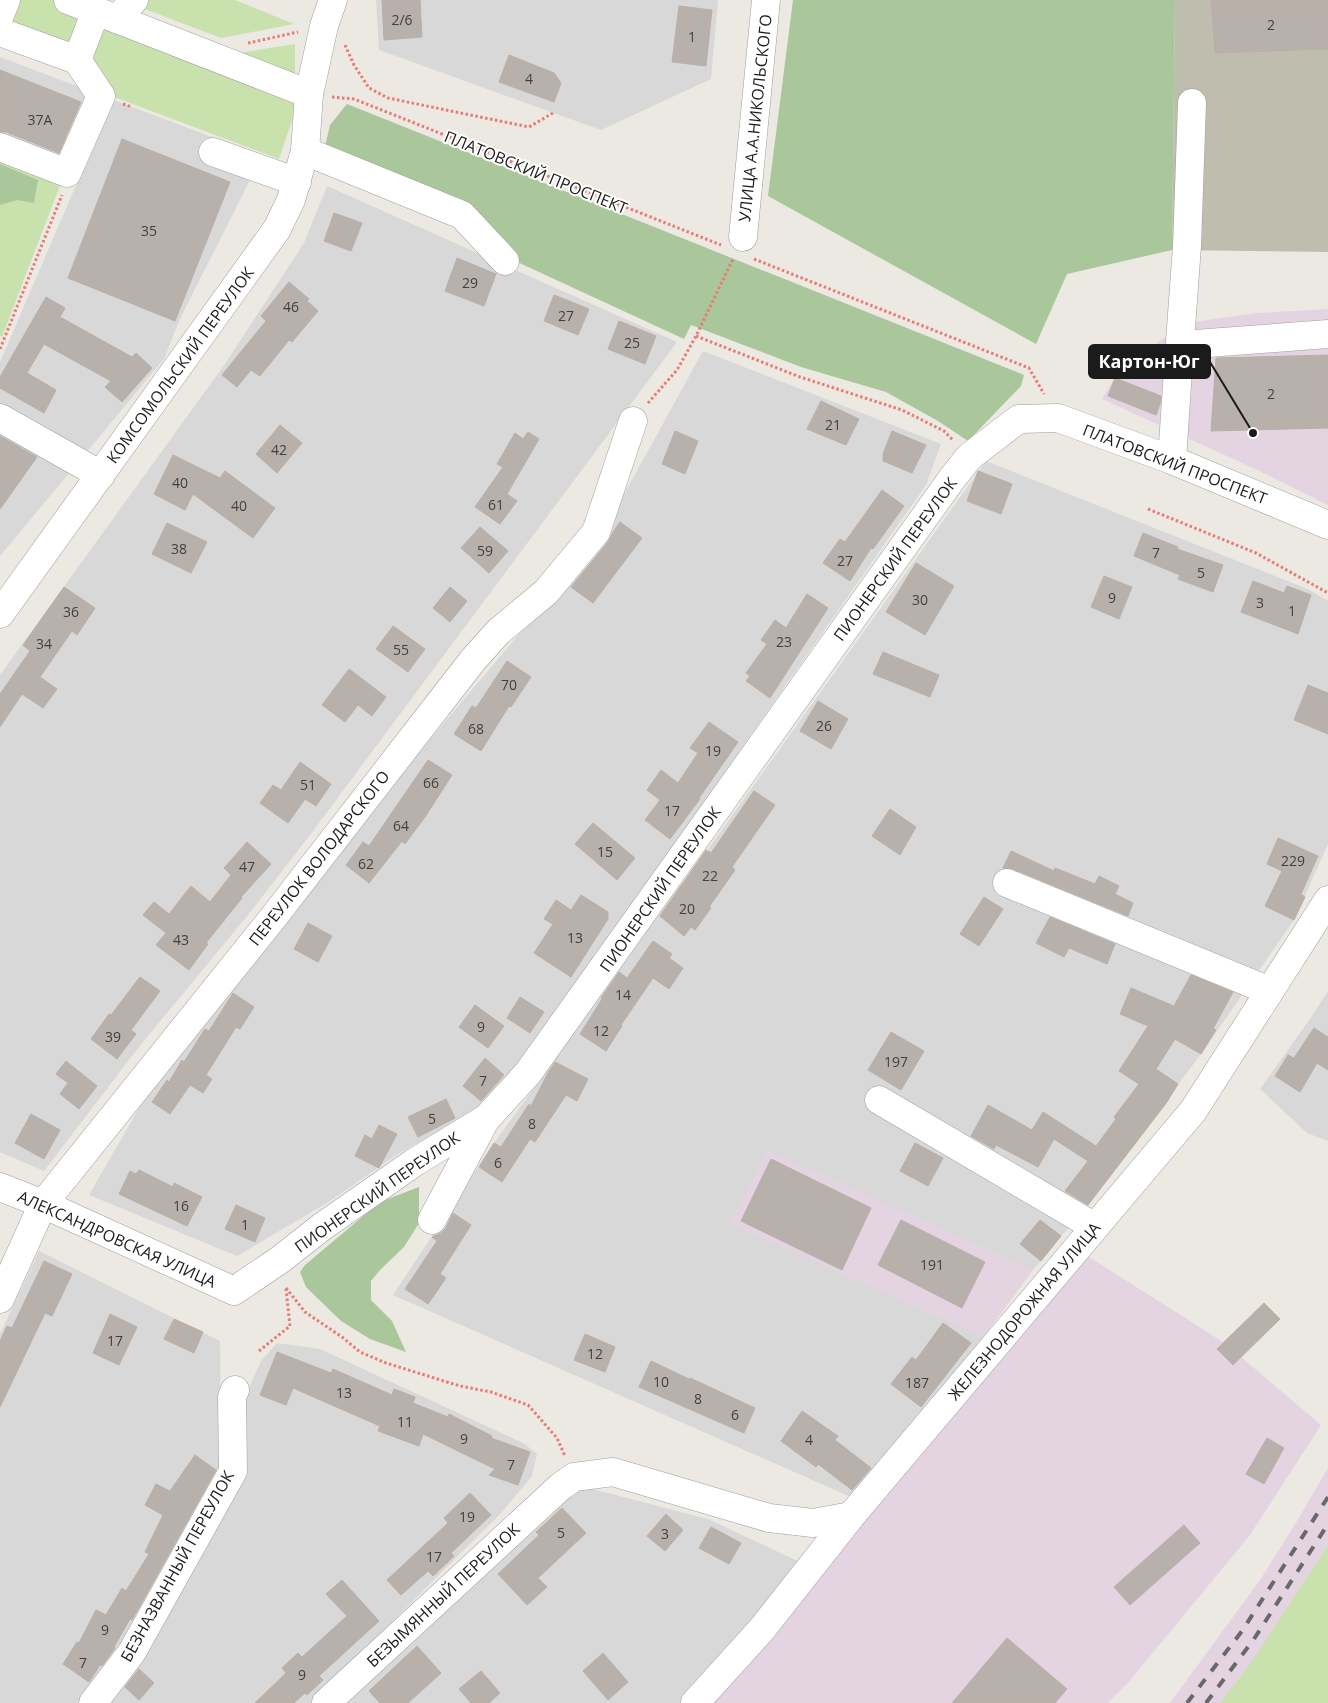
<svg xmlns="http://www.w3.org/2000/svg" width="1328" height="1703" font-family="'Open Sans',sans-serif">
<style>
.residential{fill:#d9d8d8}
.industrial{fill:#e4d4e2}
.construction{fill:#bfbeae}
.grass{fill:#c9e1ac}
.forest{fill:#aac79b}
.building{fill:#b8b1ab;stroke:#bbaea6}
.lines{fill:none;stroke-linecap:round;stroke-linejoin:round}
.minor-casing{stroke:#9f9f9f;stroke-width:29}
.path{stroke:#e97b75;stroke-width:3;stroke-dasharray:2.5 2.5;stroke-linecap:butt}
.minor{stroke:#fff;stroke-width:28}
.rail{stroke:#696969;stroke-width:4;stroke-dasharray:10 10;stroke-linecap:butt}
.labels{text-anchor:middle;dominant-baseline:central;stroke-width:4;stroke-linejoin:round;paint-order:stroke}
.number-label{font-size:14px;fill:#42403f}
.street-label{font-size:16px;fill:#1b1b1b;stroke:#fff}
.leader{fill:none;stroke:#1b1b1b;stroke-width:2}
.callout-dot{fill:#1b1b1b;stroke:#fff;stroke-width:2}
.callout{fill:#1b1b1b;stroke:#1b1b1b;stroke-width:2}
.callout-label{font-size:18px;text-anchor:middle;font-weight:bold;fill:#fff}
</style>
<rect width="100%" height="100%" fill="#ece8e2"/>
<g class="residential">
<path d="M376,0H718L711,79L601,130L379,50Z"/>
<path d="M0,57L262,156L179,321L164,359L0,556V362L77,183L0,153Z"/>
<path d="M327,186L677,342L313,831L248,915L142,1043L44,1171L0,1152V675L225,364L304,243Z"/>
<path d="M703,351L941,444L926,485L523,1060L487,1104L398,1154L330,1201L237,1256L89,1195L142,1103L422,749L600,538Z"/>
<path d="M986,461L1310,590L1328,601V844L1294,920L1201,1054L1084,1209L1033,1270L860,1501L393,1295L494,1143L600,997L679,886L686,880Z"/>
<path d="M1328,991V1141L1307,1133L1260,1089L1310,1019Z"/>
<path d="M39,1251L220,1341L221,1467L159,1587L82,1703H0V1334Z"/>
<path d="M277,1343L320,1349L525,1444L537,1454L532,1476L502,1512L311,1703H101L163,1622L244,1399L261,1361Z"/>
<path d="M577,1485L708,1519L802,1563L684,1703H341Z"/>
</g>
<g class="industrial">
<path d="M1328,309V505L1253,468L1102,399L1120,369L1186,323L1257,313Z"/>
<path d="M769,1151L1033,1270L983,1337L729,1223Z"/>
<path d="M1086,1255L1223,1342L1264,1303L1280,1319L1241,1357L1321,1425L1250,1535L1127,1684L1108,1703H706Z"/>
<path d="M1328,1468V1545L1252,1661L1220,1703H1170L1260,1580L1294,1526Z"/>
</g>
<path class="construction" d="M1175,0H1328V252L1172,250Z"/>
<g class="grass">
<path d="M9,0H60L91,12L74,57L0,29Z"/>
<path d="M121,0H235L294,24L221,38Z"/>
<path d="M103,18L301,94L279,159L106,94L85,59Z"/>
<path d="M295,44V77L239,53Z"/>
<path d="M0,159L61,183L2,337L0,336Z"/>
<path d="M1328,1545V1703H1220L1252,1661Z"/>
</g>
<g class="forest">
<path d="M793,0H1175L1172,250L1067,274L1036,344L768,196Z"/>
<path d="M347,104L1024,375L1021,386L968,441L938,421L886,392L801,367L691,325L684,339L513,260L324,151L330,125Z"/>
<path d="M0,164L38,180L34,203L17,200L0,205Z"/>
<path d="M419,1187V1223L404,1247L380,1270L371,1281V1300L392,1321L406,1352L370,1339L341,1321L306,1287L300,1272L305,1265L380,1202Z"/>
</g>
<g class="building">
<path d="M382,0H420L422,37L384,40Z"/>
<path d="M1211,0H1328V49L1215,53Z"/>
<path d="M679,6L712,10L706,66L672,62Z"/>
<path d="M509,55L554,73L561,83L554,102L499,82Z"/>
<path d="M0,70L81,102L59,153L6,132H0Z"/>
<path d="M122,139L230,182L175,321L68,278Z"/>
<path d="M334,213L362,223L351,251L324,241Z"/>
<path d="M457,258L496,274L484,306L445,291Z"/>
<path d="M289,282L309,299L307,301L318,311L292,342L289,340L260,376L251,370L237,387L222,375L266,321L261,316Z"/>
<path d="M554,295L589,309L578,335L544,321Z"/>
<path d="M46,297L65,308L60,317L132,357L136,353L152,368L122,402L105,387L111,381L44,344L27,373L56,390L44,413L0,388V377Z"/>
<path d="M619,321L656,336L645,364L608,349Z"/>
<path d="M1328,355V428L1211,431L1216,358Z"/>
<path d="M1115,378L1161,396L1160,404L1156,415L1108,396Z"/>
<path d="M821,401L859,419L846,445L807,429Z"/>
<path d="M280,425L302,443L277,473L256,454Z"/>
<path d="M675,431L698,441L685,474L662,464Z"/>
<path d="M892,431L926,445L912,473L883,461V454Z"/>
<path d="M528,432L539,439L507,494L517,501L500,524L475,507L503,467L497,464L515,433L523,439Z"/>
<path d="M0,436L37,457L0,509Z"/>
<path d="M173,455L220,478L225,471L275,508L253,538L193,494L185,510L154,494Z"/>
<path d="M978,471L1012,484L1001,514L967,501Z"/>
<path d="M882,490L904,506L873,549L871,548L850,581L823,563L840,539L845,542Z"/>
<path d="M620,522L642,538L593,603L571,587L608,542L613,532Z"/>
<path d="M167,523L207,542L191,573L152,554Z"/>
<path d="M480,527L508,551L489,573L461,548Z"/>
<path d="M1143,533L1178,547L1177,549L1223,565L1213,592L1178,579L1180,575L1134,556Z"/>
<path d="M916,563L954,586L925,635L886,612Z"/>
<path d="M1104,576L1132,587L1119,619L1091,607Z"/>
<path d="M1253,581L1284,593L1287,586L1311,595L1298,634L1241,612Z"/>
<path d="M64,587L95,608L77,635L72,631L40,677L57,689L43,708L22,694L0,727V694L30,651L23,645Z"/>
<path d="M450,587L467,601L450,622L433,608Z"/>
<path d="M807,594L828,608L770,698L746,681L750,676L746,673L767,644L761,640L775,620L786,628Z"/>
<path d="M393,626L425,649L408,672L376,649Z"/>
<path d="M883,652L939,675L930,697L873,674Z"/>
<path d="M507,661L531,677L511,707L509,706L481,751L454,734L472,706L476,708Z"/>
<path d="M349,669L386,697L372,716L358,705L345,722L322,705Z"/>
<path d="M1308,685L1328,693V734L1294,720Z"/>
<path d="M818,701L848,719L831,749L800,731Z"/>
<path d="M709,722L738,742L699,798L700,799L670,839L645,820L660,800L647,790L661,770L678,783L698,753L690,748Z"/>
<path d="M428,760L452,775L425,817L405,844L402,841L369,883L346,865L363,842L369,846Z"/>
<path d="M300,762L331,784L316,806L305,799L288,823L260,803L273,785L281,790Z"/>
<path d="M754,791L775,805L732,867L735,870L709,907L711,908L695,930L691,927L684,936L660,916L706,850L711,853Z"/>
<path d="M890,809L916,827L900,855L872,836Z"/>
<path d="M593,823L635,858L617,880L575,844Z"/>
<path d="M1278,838L1318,856L1301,894L1305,897L1294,920L1265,906L1282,871L1267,864Z"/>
<path d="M247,842L271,864L241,897L242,898L206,943L208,944L189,970L156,945L166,933L143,915L154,902L169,914L191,886L210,902L231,875L224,868Z"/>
<path d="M1011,851L1054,871L1055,868L1095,884L1099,876L1119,886L1115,894L1133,903L1128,916L1013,869L1003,868Z"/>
<path d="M581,895L608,912V919L571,977L534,953L553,924L544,919L556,900L571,910Z"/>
<path d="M984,897L1003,909L979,946L960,934Z"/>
<path d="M1050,917L1115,944L1107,964L1069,948L1064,957L1036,943Z"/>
<path d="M308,923L332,936L318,962L294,949Z"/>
<path d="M653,941L672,954L669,958L683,968L669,989L653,978L621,1025L622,1026L606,1051L580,1034L602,999L601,998L619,972L627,978Z"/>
<path d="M1191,975L1233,992L1213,1029L1216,1030L1201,1054L1175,1039L1156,1069L1178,1084L1167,1102L1088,1205L1065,1191L1088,1161L1054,1139L1038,1167L996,1145L994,1149L971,1136L988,1105L1032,1130L1043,1112L1096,1146L1116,1119L1114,1117L1139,1084L1119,1071L1148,1026L1120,1014L1131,988L1174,1006Z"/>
<path d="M140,977L160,991L131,1030L136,1034L117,1059L91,1039L109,1014L111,1015Z"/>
<path d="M233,993L254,1007L240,1029L236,1027L206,1075L212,1079L203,1093L190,1085L170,1114L152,1102L167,1080L169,1082L182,1060L184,1062L205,1029L209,1031Z"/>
<path d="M520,997L544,1012L530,1033L507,1018Z"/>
<path d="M475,1005L504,1026L488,1048L459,1027Z"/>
<path d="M1314,1028L1328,1037V1070L1317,1063L1300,1092L1275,1076L1288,1055L1294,1058Z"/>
<path d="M891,1032L924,1051L901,1090L868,1070Z"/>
<path d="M485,1058L504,1075L481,1101L463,1086Z"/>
<path d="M66,1061L97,1086L79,1109L60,1094L68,1083L56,1074Z"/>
<path d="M555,1062L588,1079L577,1101L566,1095L535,1142L530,1139L502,1182L479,1167L494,1143L501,1147L529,1104L531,1106L549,1071Z"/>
<path d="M446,1099L455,1118L418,1137L408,1117Z"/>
<path d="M31,1114L60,1130L44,1159L15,1143Z"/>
<path d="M379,1125L397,1134L379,1168L355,1156L365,1135L372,1139Z"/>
<path d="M915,1143L943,1158L928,1186L900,1171Z"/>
<path d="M771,1159L871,1208L842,1270L741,1221Z"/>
<path d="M139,1170L173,1187L174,1183L202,1197L187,1226L119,1194L130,1171L136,1174Z"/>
<path d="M236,1205L265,1218L255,1242L225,1229Z"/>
<path d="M453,1213L471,1225L440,1274L446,1278L428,1304L405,1289L437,1241L432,1237L441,1233L446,1228Z"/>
<path d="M901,1220L985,1262L962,1308L878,1265Z"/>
<path d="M1040,1220L1061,1236L1041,1261L1020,1244Z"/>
<path d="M44,1261L72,1274L52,1316L45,1313L0,1407V1341L7,1326L12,1328Z"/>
<path d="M1264,1303L1280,1319L1233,1365L1217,1349Z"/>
<path d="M110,1314L137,1327L119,1365L93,1353Z"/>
<path d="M174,1319L203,1332L194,1353L164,1339Z"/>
<path d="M943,1323L971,1343L921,1407L891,1384L912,1357L916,1360Z"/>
<path d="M585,1334L615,1347L605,1372L574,1360Z"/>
<path d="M277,1352L331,1373L333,1369L392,1395L394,1389L415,1397L413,1403L448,1417L449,1414L492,1436L491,1438L530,1452L518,1485L489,1475L495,1469L423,1434L419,1446L378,1431L380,1426L293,1388L286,1405L260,1395Z"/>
<path d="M651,1361L689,1379L690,1378L755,1408L744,1433L639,1387Z"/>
<path d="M802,1411L838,1436L835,1440L871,1468L852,1490L818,1464L816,1467L781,1441Z"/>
<path d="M1267,1438L1284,1448L1264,1484L1246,1474Z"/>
<path d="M195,1455L216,1470L132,1620L130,1619L114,1647L115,1648L102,1666L100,1665L89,1682L63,1664L77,1642L79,1643L96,1610L106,1615L122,1588L126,1591L149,1554L145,1552L163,1515L145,1505L156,1484L170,1491Z"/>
<path d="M470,1493L491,1515L451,1553L454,1556L433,1576L428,1571L401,1595L387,1580L448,1523L444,1518Z"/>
<path d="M562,1508L586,1533L538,1578L547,1587L527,1605L498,1574L539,1535L536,1532Z"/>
<path d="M666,1514L683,1530L665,1551L647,1536Z"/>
<path d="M1184,1525L1200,1543L1130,1605L1114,1587Z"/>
<path d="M711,1527L741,1543L729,1564L699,1548Z"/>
<path d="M342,1580L379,1621L319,1676L323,1680L307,1695L305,1693L294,1703H255L286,1673L282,1668L298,1653L302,1657L347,1616L326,1594Z"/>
<path d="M1007,1638L1067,1689L1055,1703H952Z"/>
<path d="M417,1646L441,1673L408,1703H380L369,1691Z"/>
<path d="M603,1653L628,1682L608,1700L583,1671Z"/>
<path d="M139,1669L154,1683L139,1700L125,1687Z"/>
<path d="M481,1671L500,1693L489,1703H471L459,1689Z"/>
</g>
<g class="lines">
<defs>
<g id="minor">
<path d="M68,0L309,94"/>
<path d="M0,15L6,0"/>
<path d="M117,19L134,0"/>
<path d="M0,32L77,60L96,11"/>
<path d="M0,147L67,173L101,96L77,60"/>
<path d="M305,151L462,215L505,261"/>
<path d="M213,152L297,182"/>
<path d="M743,237L766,0"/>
<path d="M1179,355L1187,246L1192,103"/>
<path d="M0,418L101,475"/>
<path d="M1172,460L1179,355L1195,344L1328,334"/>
<path d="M0,614L277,229L291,200L305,151L309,94L324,26L333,0"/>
<path d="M1007,883L1270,991"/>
<path d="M879,1100L1095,1227"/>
<path d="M0,1187L43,1204L234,1291L281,1259L323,1226L415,1162L487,1118L528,1073L951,480L969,457L1019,419L1058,418L1172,460L1328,525"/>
<path d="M432,1220L486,1119"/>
<path d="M0,1299L43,1204L272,919L473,660L498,632L546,592L596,532L633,421"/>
<path d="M93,1703L132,1652L233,1471L232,1397L235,1390"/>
<path d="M326,1703L560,1487L574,1477L613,1472L769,1518L813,1523L851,1516"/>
<path d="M695,1703L762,1629L851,1516L1193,1111L1328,900"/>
</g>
</defs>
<use href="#minor" class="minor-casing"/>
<g class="path">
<path d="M248,43L298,32"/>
<path d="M345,45L354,65L369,88L388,98L529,127L553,113"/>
<path d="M332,97L354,99L721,245"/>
<path d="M123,104L132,107"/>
<path d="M754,259L1029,368L1044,394"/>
<path d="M696,336L800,377L902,410L944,431L953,440"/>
<path d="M0,349L62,195"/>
<path d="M648,403L677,370L696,336L733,259"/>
<path d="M1148,509L1256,553L1328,593"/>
<path d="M286,1288L305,1312L342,1337L360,1352L386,1363L460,1386L491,1392L528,1405L557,1438L565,1456"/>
<path d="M259,1351L290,1326L286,1289"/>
</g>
<use href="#minor" class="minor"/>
<g class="rail">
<path d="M1187,1703L1242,1631L1328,1497"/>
<path d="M1206,1703L1254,1639L1328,1524"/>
</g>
</g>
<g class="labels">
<g class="number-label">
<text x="402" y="19">2/6</text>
<text x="1271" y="24">2</text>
<text x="692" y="36">1</text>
<text x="529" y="78">4</text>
<text x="40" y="119">37А</text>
<text x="149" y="230">35</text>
<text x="470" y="282">29</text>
<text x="291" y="306">46</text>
<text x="566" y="315">27</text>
<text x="632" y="342">25</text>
<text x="1271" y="393">2</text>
<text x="833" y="424">21</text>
<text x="279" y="449">42</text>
<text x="180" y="482">40</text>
<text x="496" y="504">61</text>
<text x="239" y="505">40</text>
<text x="179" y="548">38</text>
<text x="485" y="550">59</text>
<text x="1156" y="552">7</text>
<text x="845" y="560">27</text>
<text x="1201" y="572">5</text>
<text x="1112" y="597">9</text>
<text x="920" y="599">30</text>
<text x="1260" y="602">3</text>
<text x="1292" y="610">1</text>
<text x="71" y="611">36</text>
<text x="784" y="641">23</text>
<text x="44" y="643">34</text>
<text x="401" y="649">55</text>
<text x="509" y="684">70</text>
<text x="824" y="725">26</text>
<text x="476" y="728">68</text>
<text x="713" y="750">19</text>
<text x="431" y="782">66</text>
<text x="308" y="784">51</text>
<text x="672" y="810">17</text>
<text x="401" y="825">64</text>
<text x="605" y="851">15</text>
<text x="1293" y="860">229</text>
<text x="366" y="863">62</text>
<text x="247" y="866">47</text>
<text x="710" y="875">22</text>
<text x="687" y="908">20</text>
<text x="575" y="937">13</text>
<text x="181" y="939">43</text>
<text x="623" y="994">14</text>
<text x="481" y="1026">9</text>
<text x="601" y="1030">12</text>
<text x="113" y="1036">39</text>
<text x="896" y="1061">197</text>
<text x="483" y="1080">7</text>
<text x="432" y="1118">5</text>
<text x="532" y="1123">8</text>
<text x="498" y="1162">6</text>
<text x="181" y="1205">16</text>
<text x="245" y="1224">1</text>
<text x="932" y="1264">191</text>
<text x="115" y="1340">17</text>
<text x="595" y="1353">12</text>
<text x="661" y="1381">10</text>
<text x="917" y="1382">187</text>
<text x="344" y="1392">13</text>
<text x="698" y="1398">8</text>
<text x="735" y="1414">6</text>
<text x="405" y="1421">11</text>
<text x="464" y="1438">9</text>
<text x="809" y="1439">4</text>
<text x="511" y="1464">7</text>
<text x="467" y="1516">19</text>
<text x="561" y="1532">5</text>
<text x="665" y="1533">3</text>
<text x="434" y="1556">17</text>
<text x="105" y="1629">9</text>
<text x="83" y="1662">7</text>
<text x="302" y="1674">9</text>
</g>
<g class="street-label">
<text transform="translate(755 118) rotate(-84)">УЛИЦА А.А.НИКОЛЬСКОГО</text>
<text transform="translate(536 172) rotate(22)">ПЛАТОВСКИЙ ПРОСПЕКТ</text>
<text transform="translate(180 365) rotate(-54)">КОМСОМОЛЬСКИЙ ПЕРЕУЛОК</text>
<text transform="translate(1175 464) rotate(21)">ПЛАТОВСКИЙ ПРОСПЕКТ</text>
<text transform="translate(895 559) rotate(-54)">ПИОНЕРСКИЙ ПЕРЕУЛОК</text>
<text transform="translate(319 858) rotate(-52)">ПЕРЕУЛОК ВОЛОДАРСКОГО</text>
<text transform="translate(660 889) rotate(-55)">ПИОНЕРСКИЙ ПЕРЕУЛОК</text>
<text transform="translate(377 1192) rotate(-35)">ПИОНЕРСКИЙ ПЕРЕУЛОК</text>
<text transform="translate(117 1239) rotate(24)">АЛЕКСАНДРОВСКАЯ УЛИЦА</text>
<text transform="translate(1024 1311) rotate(-50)">ЖЕЛЕЗНОДОРОЖНАЯ УЛИЦА</text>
<text transform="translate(177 1566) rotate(-61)">БЕЗНАЗВАННЫЙ ПЕРЕУЛОК</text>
<text transform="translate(443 1595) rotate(-43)">БЕЗЫМЯННЫЙ ПЕРЕУЛОК</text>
</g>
</g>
<path class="leader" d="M1253 433L1210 362"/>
<circle class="callout-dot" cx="1253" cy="433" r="5"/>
<rect class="callout" x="1089" y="345" width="121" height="33" rx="5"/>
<g class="callout-label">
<text x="1149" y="368">Картон-Юг</text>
</g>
</svg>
